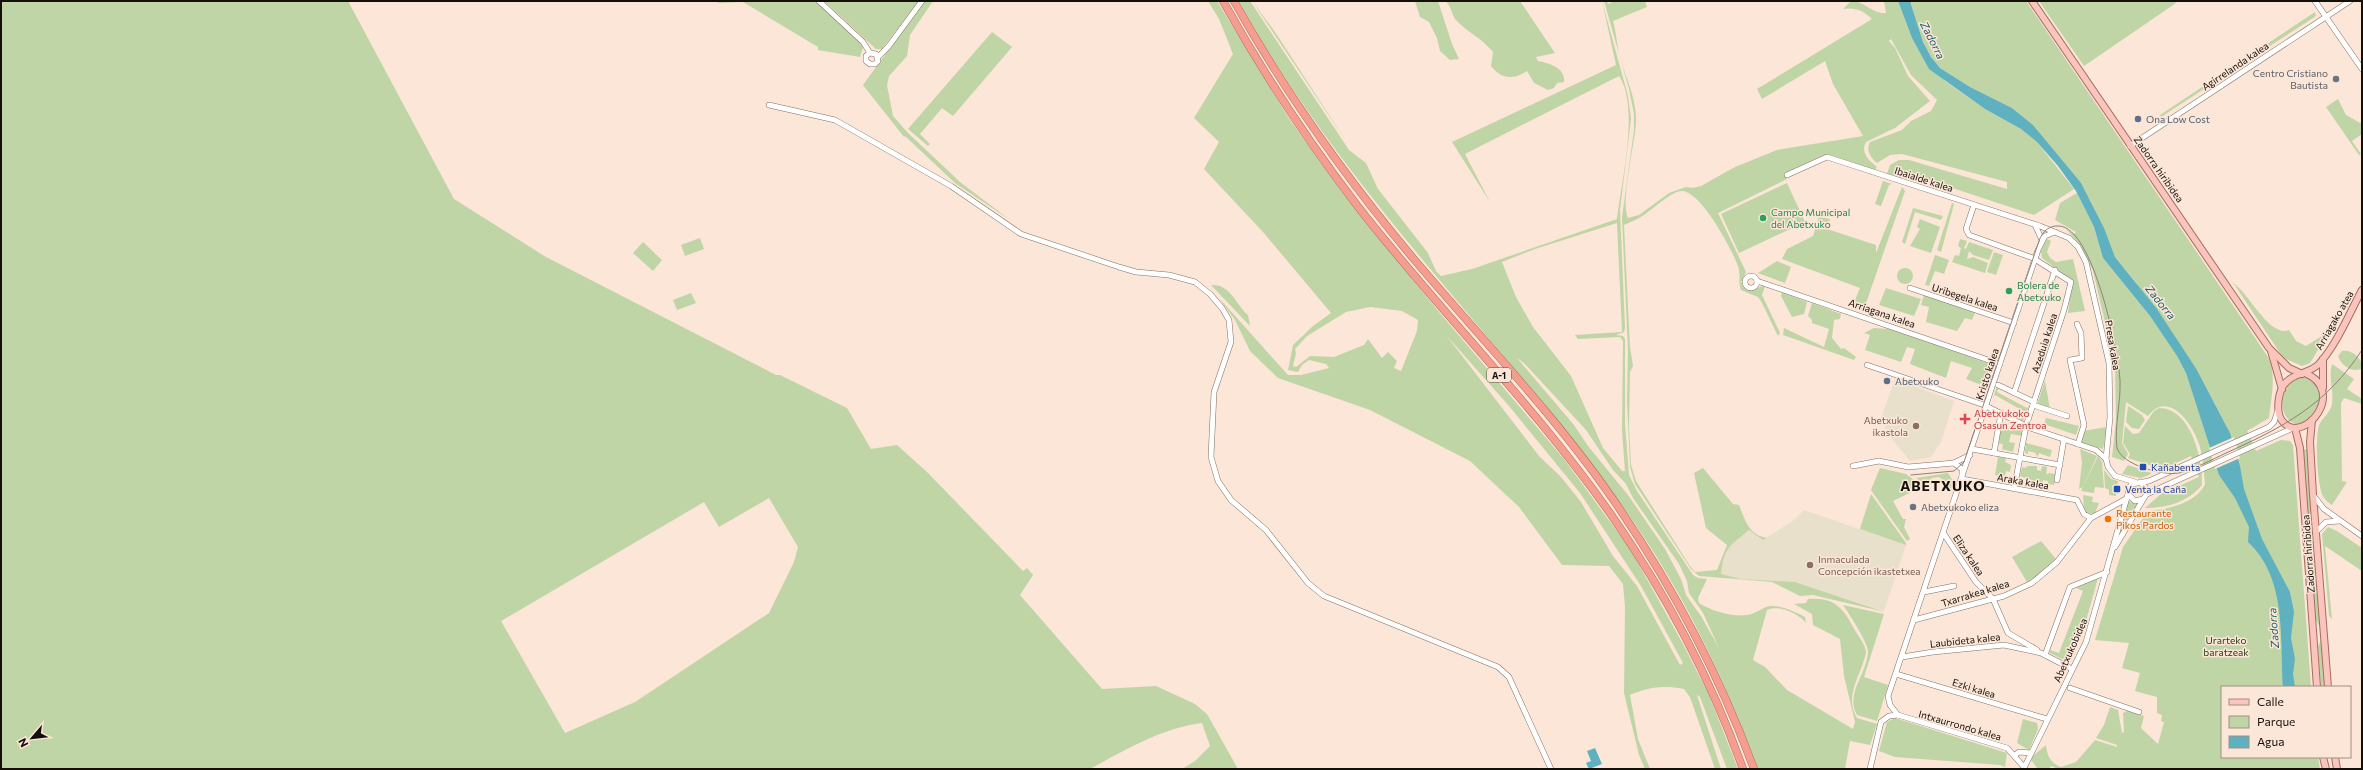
<svg xmlns="http://www.w3.org/2000/svg" width="2363" height="770" font-family="Commissioner,sans-serif">
<style>
.education{fill:#e9e0cb}
.green{fill:#c0d5a6;fill-rule:evenodd}
.water{fill:#5fb1c0}
.pier{fill:#fbe6d7}
.lines{fill:none;stroke-linecap:round;stroke-linejoin:round}
.minor-casing{stroke:#837164;stroke-width:6}
.major-casing{stroke:#a76c60;stroke-width:8}
.highway-casing{stroke:#a76c60;stroke-width:8}
.minor{stroke:#fff;stroke-width:5}
.major{stroke:#f9c5bc;stroke-width:6}
.highway{stroke:#f59e8f;stroke-width:7}
.tram{stroke:#908277;stroke-width:1}
.worship-dot{fill:#6b7280;stroke:#fbe6d7;stroke-width:1.5}
.service-dot{fill:#5c6f8a;stroke:#fbe6d7;stroke-width:1.5}
.leisure-dot{fill:#2e9e5b;stroke:#fbe6d7;stroke-width:1.5}
.health-dot{fill:#e0444e;stroke:#fbe6d7;stroke-width:1.5}
.education-dot{fill:#8d6e63;stroke:#fbe6d7;stroke-width:1.5}
.transit-dot{fill:#1a4fb4;stroke:#fbe6d7;stroke-width:1.5}
.food-dot{fill:#e8710a;stroke:#fbe6d7;stroke-width:1.5}
.labels{text-anchor:middle;dominant-baseline:central;stroke-width:3;stroke-linejoin:round;paint-order:stroke}
.shield{fill:#fbe6d7;stroke:#5a5048;stroke-width:1}
.shield-label{font-size:9px;font-weight:bold;fill:#150f0a}
.street-label{font-size:10px;fill:#150f0a;stroke:#fbe6d7}
.worship-label{font-size:10px;fill:#5b616d;stroke:#fbe6d7;text-anchor:end}
.service-label{font-size:10px;fill:#4e5e75;stroke:#fbe6d7;text-anchor:start}
.leisure-label{font-size:10px;fill:#27864d;stroke:#fbe6d7;text-anchor:start}
.health-label{font-size:10px;fill:#be3a42;stroke:#fbe6d7;text-anchor:start}
.education-label{font-size:10px;fill:#785e54;stroke:#fbe6d7;text-anchor:end}
.transit-label{font-size:10px;fill:#164399;stroke:#fbe6d7;text-anchor:start}
.food-label{font-size:10px;fill:#c56008;stroke:#fbe6d7;text-anchor:start}
.park-label{font-size:10px;fill:#2a3a0f;stroke:#fbe6d7}
.water-label{font-size:11px;font-style:italic;fill:#1b5f6a;stroke:#fbe6d7}
.district-label{font-size:14px;font-weight:bold;letter-spacing:1px;fill:#150f0a;stroke:#fbe6d7}
</style>
<rect width="100%" height="100%" fill="#fbe6d7"/>
<g class="education">
<path d="M1895,379L1954,401L1941,442L1931,457L1910,461L1889,435L1881,418Z"/>
<path d="M1804,510L1906,545L1884,611L1795,582L1741,579L1720,574L1723,556L1727,548L1749,530L1763,540L1794,520Z"/>
</g>
<g class="green">
<path d="M1,1H348L454,199L546,257L776,375H780L847,408L871,449L897,445L927,472L1023,571L1027,568L1033,575L1020,595L1102,689L1156,686L1195,704L1207,714L1238,769H1182L1195,761L1210,746L1202,723C1162,728 1125,750 1090,769H1ZM769,498L798,547L794,562L769,613L635,702L565,733L501,621L704,502L719,527Z"/>
<path d="M711,1H816L859,41L863,47L860,57L818,50V47L743,2L720,3Z"/>
<path d="M824,1H919L882,49H876Z"/>
<path d="M924,1H933L910,35L907,56L889,76L887,85L893,116L907,132L960,182L1010,220L955,183L905,136L904,137L863,85Z"/>
<path d="M1208,1H1217L1290,120L1342,192L1439,312L1564,459L1630,549L1683,644L1709,695L1738,769H1727L1700,697L1697,695L1721,769H1715L1690,697L1684,689C1664,685 1649,687 1630,695L1638,739L1650,769H1645L1639,755L1624,693L1625,607L1623,584L1609,566L1562,565L1519,507L1470,461L1370,410L1278,378L1250,351L1235,320L1219,298L1288,375H1301L1329,368L1326,364L1309,360L1302,365L1298,372L1288,370L1293,345L1313,326L1331,313L1263,232L1204,169L1219,142L1194,118L1233,54L1219,19ZM1370,307L1402,311L1418,320L1417,331L1401,371L1394,368L1397,361L1388,352L1382,358L1368,339L1364,345L1334,357L1310,356L1296,367L1293,366L1296,353L1295,349L1307,336L1346,312ZM1446,335L1509,406L1580,493L1641,586L1683,663L1680,665L1637,586L1613,556L1581,502L1561,477L1539,456Z"/>
<path d="M1239,1H1250L1349,150L1366,163L1378,189L1428,253L1436,271L1441,276L1472,269L1617,219C1621,183 1640,107 1619,76L1465,154L1490,202L1452,142L1616,65L1602,1L1628,96L1631,119L1620,210L1625,328L1624,332L1616,335L1623,336L1625,339V424L1629,475L1637,491L1693,575L1698,578L1707,579L1698,598L1699,603C1711,611 1732,617 1747,615C1753,614 1758,611 1764,608C1775,602 1794,611 1805,617L1806,623C1799,614 1778,604 1767,610L1753,660L1765,667L1787,690L1853,729L1855,722L1844,676L1840,639L1813,625L1812,614L1794,604L1806,603L1808,599C1837,597 1844,610 1856,632C1860,639 1865,644 1866,652C1862,675 1843,695 1857,718L1877,724L1870,745L1850,741L1845,769H1758C1723,674 1678,581 1618,500C1494,331 1340,186 1239,1ZM1617,223L1622,332L1575,335L1578,339L1620,337L1623,341L1622,431L1625,471H1622L1603,448L1571,376L1533,327L1516,297L1502,262L1535,249ZM1517,358L1524,363L1586,430L1613,470L1626,484L1633,498L1679,564L1687,581L1689,593L1703,613L1719,648L1701,616L1686,595L1681,579L1665,549L1628,495L1588,446L1574,425Z"/>
<path d="M1252,1L1275,32L1348,144Z"/>
<path d="M1415,1H1438L1452,44L1459,59L1450,60L1440,51L1437,38L1429,22L1420,17Z"/>
<path d="M1445,1H1520L1555,53L1536,57L1538,61C1549,63 1566,68 1564,82L1557,83L1554,88L1548,90L1534,83L1527,71C1513,80 1501,79 1491,66L1493,52C1483,39 1467,32 1456,20C1451,14 1452,6 1445,1Z"/>
<path d="M1604,1H1607L1608,4L1615,1H1645L1647,7L1613,21C1615,28 1616,35 1617,42C1620,69 1637,93 1636,122C1635,143 1620,203 1628,218L1639,215L1669,193L1686,187L1693,188L1701,186L1735,167L1777,150L1863,136L1833,84L1825,61L1762,99L1757,89L1872,19C1863,10 1855,7 1843,9L1851,1C1865,1 1872,14 1886,13L1884,1H1898L1912,38L1945,81L1985,109L2021,129L2037,142L2074,189L2034,215L1904,172L1901,178L1887,174L1890,165L1899,160H1909L2007,189V182L1902,154L1890,155L1877,163C1870,157 1866,151 1870,142L1902,130L1911,121L1931,111L1937,100L1911,75L1891,39L1889,41L1895,48L1908,76L1930,101L1895,128L1866,142C1860,153 1869,160 1877,167L1875,170L1831,155H1824L1784,173L1787,179L1718,213L1746,272L1741,282C1747,298 1755,286 1765,286L1762,295L1780,333L1778,336L1762,303L1758,297L1741,290C1738,282 1741,274 1738,266C1732,250 1702,192 1682,191C1671,191 1651,211 1641,217C1636,220 1630,222 1624,225L1630,347L1633,366L1630,372L1629,428L1631,465L1636,481L1690,566L1695,572L1717,570L1727,545L1706,528L1694,473L1703,468L1733,504L1739,505C1745,520 1749,535 1767,538L1763,540L1749,530C1729,547 1724,547 1721,574L1741,579L1795,582L1885,612L1813,595L1800,596L1772,582L1699,576L1691,569L1635,484L1630,467L1627,401L1628,350L1622,217L1634,130V114L1629,89Z"/>
<path d="M1910,1H2026L2268,357C2277,374 2271,399 2269,418L2247,431L2256,451L2281,440L2290,441L2293,445L2311,687H2222V757H2318L2320,769H2058L2051,766L2049,769H2038L2031,760L2034,755L2046,745C2047,757 2051,763 2061,767L2076,762L2095,740L2117,747V745L2096,738L2104,725L2110,707L2118,710L2122,733L2124,732L2123,713L2129,710L2144,716L2141,728L2158,744L2164,722L2161,721L2162,715L2157,713V697L2135,691L2140,673L2122,668L2129,643L2095,640L2123,547L2148,511C2166,510 2197,503 2205,484C2204,471 2203,456 2199,444C2193,424 2168,389 2148,416L2126,402L2122,443L2128,454L2124,461L2112,457L2116,421L2115,365L2093,271L2081,246L2066,229L2074,234L2076,232L2055,220L2060,203L2077,193L2094,227L2103,258L2150,316L2177,356L2186,373L2211,447L2227,427L2197,370L2134,280L2115,257L2090,200L2033,125L2012,108L1970,87L1940,68L1931,57L1923,42Z"/>
<path d="M2039,1H2175L2176,3L2084,66Z"/>
<path d="M2315,12L2316,16L2161,117L2160,115Z"/>
<path d="M992,32L1012,47L953,116L942,108L920,134L930,144L928,146L908,129Z"/>
<path d="M2338,99L2346,115L2362,124V134L2352,141L2361,154L2359,155L2326,107Z"/>
<path d="M1883,181L1892,184L1889,185L1881,206L1875,204Z"/>
<path d="M1787,183L1805,222L1739,253L1721,214Z"/>
<path d="M1902,187L1905,191L1866,303L1870,313L1852,307L1860,288L1782,259L1787,249L1813,236L1819,217L1830,219L1827,229L1876,245V253Z"/>
<path d="M1952,203L1954,204L1941,252L1937,250Z"/>
<path d="M1913,208L1943,216L1941,220L1915,212L1905,244L1902,242Z"/>
<path d="M1920,219L1940,227L1931,253L1910,246L1920,229L1917,227Z"/>
<path d="M700,238L704,249L685,256L681,245Z"/>
<path d="M1960,239L1967,241L1964,248L1966,249L1969,242L1993,250L1989,260L1973,255L1969,251L1967,259L1973,257L1988,263L1985,273L1952,262L1955,255L1959,256L1961,248L1958,246Z"/>
<path d="M2047,239L2051,241L2047,252L2050,258L2056,262L2073,259L2085,311L2068,313L2072,281L2042,258L2041,251Z"/>
<path d="M643,242L662,260L653,271L633,253Z"/>
<path d="M1994,252L2003,255L1996,275L1987,272Z"/>
<path d="M1935,255L1949,260L1944,274L1935,271L1929,286L1925,285Z"/>
<path d="M1777,261L1791,267L1785,283L1758,273Z"/>
<circle cx="1905" cy="276" r="8"/>
<path d="M2230,278C2233,283 2236,285 2240,289C2250,298 2272,338 2289,330L2296,341L2306,346L2322,336L2334,318L2336,320L2310,363L2302,366L2286,359L2280,353Z"/>
<path d="M1211,285C1231,284 1235,304 1248,315L1250,326Z"/>
<path d="M1886,288L1921,299L1914,316L1879,305Z"/>
<path d="M1782,292L1807,302L1804,314L1792,317L1781,296Z"/>
<path d="M691,293L696,303L677,310L673,300Z"/>
<path d="M1924,295L1976,310L1972,320L1965,318L1957,331L1926,322L1929,307L1921,305Z"/>
<path d="M1812,303L1841,314L1840,319L1834,320L1832,338L1841,349L1844,348L1856,357L1854,360L1783,335L1784,328L1824,347L1829,329L1812,323V320L1808,316Z"/>
<path d="M1889,327L1995,366L1986,381L1979,384L1966,379L1972,368L1951,361L1946,378L1910,364L1915,349L1907,347L1901,362L1865,350L1870,335L1864,333L1874,328L1887,329Z"/>
<path d="M2342,351C2351,350 2357,355 2362,363L2361,369C2351,373 2341,365 2338,356Z"/>
<path d="M2332,364L2354,379L2347,389L2362,399V404L2344,398L2341,403L2342,481L2347,482L2332,505C2328,502 2325,500 2323,496C2317,486 2315,436 2319,425C2323,417 2330,413 2332,404C2334,390 2328,378 2332,364Z"/>
<path d="M2307,377L2317,384L2321,398C2297,456 2263,400 2296,379Z"/>
<path d="M2045,380V381L2050,409L2037,405Z"/>
<path d="M1997,386L1999,387L1997,392L2027,408L2029,406L2023,421L2020,420L2025,412L1995,395L1993,398Z"/>
<path d="M2128,406L2142,415L2145,420L2139,429L2132,428L2126,422Z"/>
<path d="M2159,408C2191,408 2203,459 2202,485C2188,502 2167,508 2145,508L2161,494L2199,477L2191,456L2165,468L2159,466L2158,468L2128,458L2130,454L2123,443L2125,426L2133,434L2139,433L2154,411Z"/>
<path d="M2046,418L2079,426L2076,435L2044,424Z"/>
<path d="M2013,422L2023,429L2022,436L2011,434L2009,442L2015,443L2013,452L2002,449L2003,444L1997,443L2001,424L2011,429Z"/>
<path d="M2107,427L2103,449L2080,442L2083,431Z"/>
<path d="M2026,443L2052,450L2050,457L2039,453L2038,456L2036,455V453L2028,451V454L2025,453Z"/>
<path d="M2080,449L2097,456L2083,487L2079,489L2082,463Z"/>
<path d="M2309,449L2321,629L2316,620L2309,560L2301,450Z"/>
<path d="M2098,456L2102,462L2104,488L2095,487L2094,493L2081,491Z"/>
<path d="M1998,457L2006,458L2005,462L2011,465L2010,472L2006,471L2005,476L1995,475Z"/>
<path d="M2128,465L2151,473V474L2141,478L2122,474Z"/>
<path d="M2027,466H2037V470L2041,471L2042,466L2047,467L2046,475L2048,473L2056,474L2054,485L2048,484V481L2043,480V484L2020,476L2022,467L2026,468Z"/>
<path d="M1880,468L1906,474L1921,485L1920,488L1893,501L1903,519H1906L1904,527L1910,539L1907,541L1871,490Z"/>
<path d="M2104,470L2111,479L2118,481L2116,496L2109,495V490L2105,488Z"/>
<path d="M1948,473L1953,481L1951,489H1948L1946,482L1939,477L1932,478L1925,484L1916,478Z"/>
<path d="M1871,494L1906,543V545L1860,529Z"/>
<path d="M2083,495L2093,497L2092,502L2099,503L2095,513L2088,514L2084,509Z"/>
<path d="M2128,501L2138,503L2122,532L2119,530Z"/>
<path d="M2328,527L2337,531L2362,548V571L2325,546L2332,619L2329,616L2322,534Z"/>
<path d="M2041,541L2056,559L2038,576L2027,582L2012,557Z"/>
<path d="M2098,578L2084,628L2068,662L2050,653V650L2059,653L2083,591L2076,588Z"/>
<path d="M1843,605L1884,614L1864,677L1888,685L1877,721L1857,715C1845,693 1867,674 1868,652C1869,644 1848,612 1843,605Z"/>
<path d="M2321,640L2326,687H2321L2318,647Z"/>
<path d="M1895,718L2007,753L2005,767L2000,765L1895,757L1879,751L1887,722Z"/>
<path d="M2023,719L2037,723L2038,729L2029,750L2017,743Z"/>
</g>
<g class="water">
<path d="M1898,1H1910L1923,42L1931,57L1940,68L1970,87L2012,108L2033,125L2081,183L2104,228L2115,257L2157,309L2197,370L2230,433L2240,466L2244,489L2262,539L2290,592L2294,612L2291,638L2295,659L2293,674L2295,687H2283C2280,638 2287,578 2248,542L2249,527L2235,498L2219,475L2186,373L2177,356L2150,316L2103,258L2094,227L2076,191L2058,166L2037,142L2021,129L1985,109L1929,69L1912,38Z"/>
<path d="M1595,748L1602,764L1589,769L1586,763L1591,761L1587,751Z"/>
</g>
<path class="pier" d="M2234,437L2240,458L2215,469L2209,448Z"/>
<g class="lines">
<defs>
<g id="minor">
<path d="M819,1L863,42L870,53L876,54L878,61L875,64H870L866,61V56L870,53"/>
<path d="M2315,1L2362,69"/>
<path d="M878,57L888,47L922,1"/>
<path d="M769,105L835,120L951,186L1021,234L1119,267L1136,272L1169,275L1195,282L1210,294L1222,308L1229,320L1231,342L1214,392L1211,457L1218,481L1231,500L1266,530L1308,583L1324,596L1498,667L1509,677L1551,769"/>
<path d="M2130,146L2350,1"/>
<path d="M1787,175L1827,157L2040,226L2069,238L2078,247L2086,262L2109,363L2110,417L2106,459L2108,467L2115,476L2135,482"/>
<path d="M1974,205L1966,229L1969,235L2033,258L2071,282L2064,310L2026,426L2014,489"/>
<path d="M2035,225L2042,240"/>
<circle cx="1751" cy="282" r="6"/>
<path d="M1757,281L2000,364"/>
<path d="M1910,288L2014,323"/>
<path d="M2077,324L2081,333L2082,358L2070,360L2084,425L2078,444"/>
<path d="M1867,365L1984,405L2030,428L2096,450L2106,459"/>
<path d="M1998,385L2034,402"/>
<path d="M2014,393L2055,270"/>
<path d="M2033,405L2067,416"/>
<path d="M1972,449L2060,465"/>
<path d="M1994,453L2001,413"/>
<path d="M1954,463L1962,469V479L2077,500L2084,514L2091,518"/>
<path d="M1853,466L1879,461L1908,467L1954,463L1970,455"/>
<path d="M2057,480L2064,439"/>
<path d="M2140,482L2145,487L2147,494L2143,499L2135,501L2128,494L2129,488L2132,484L2149,481L2269,427L2274,422L2278,410"/>
<path d="M2147,494L2293,428"/>
<path d="M2313,495L2324,509L2362,536"/>
<path d="M2316,532L2326,522L2339,521"/>
<path d="M1944,534L1976,582L1993,599L2008,633L2037,650"/>
<path d="M2115,547L2144,498"/>
<path d="M1924,592L1954,586"/>
<path d="M1914,620L2004,596L2032,583L2057,562L2091,518L2126,499"/>
<path d="M2045,655L2070,587L2107,572"/>
<path d="M1902,657L1933,652L2004,645L2041,653L2072,669"/>
<path d="M1896,674L2047,719"/>
<path d="M2070,688L2139,712"/>
<path d="M2015,755L2019,752L2031,753"/>
<path d="M2024,767L2007,748L1898,715L1890,705L1888,696L2038,250L2045,236L2055,232"/>
<path d="M2024,768L2086,642L2128,494"/>
<path d="M1870,769L1881,722L1889,716L1898,715"/>
</g>
<g id="major">
<path d="M2032,1L2269,348L2289,368L2302,374"/>
<path d="M2271,351L2282,389"/>
<path d="M2305,373C2347,391 2305,444 2284,423C2275,415 2278,395 2283,386C2291,373 2309,374 2319,364C2337,344 2349,314 2362,290"/>
<path d="M2323,388V359"/>
<path d="M2312,420L2310,442L2313,495L2328,687"/>
<path d="M2295,428L2300,448L2317,687"/>
<path d="M2323,757L2326,769"/>
<path d="M2335,757L2337,769"/>
</g>
<g id="highway">
<path d="M1223,1C1263,73 1309,143 1359,208C1441,313 1536,407 1612,516C1666,594 1711,679 1743,769"/>
<path d="M1234,1C1285,92 1346,178 1413,258C1482,340 1559,419 1619,508C1674,589 1720,676 1754,769"/>
</g>
</defs>
<use href="#minor" class="minor-casing"/>
<use href="#major" class="major-casing"/>
<use href="#highway" class="highway-casing"/>
<use href="#minor" class="minor"/>
<use href="#major" class="major"/>
<use href="#highway" class="highway"/>
<path class="tram" d="M1911,475L1954,471L1964,462L2039,241C2042,232 2049,225 2059,226C2093,227 2119,353 2120,381C2121,403 2114,426 2117,448C2122,465 2163,476 2179,473C2195,469 2211,460 2226,453C2284,427 2326,405 2362,350"/>
</g>
<g class="worship-dot">
<circle cx="2336" cy="79" r="4"/>
<circle cx="1913" cy="507" r="4"/>
</g>
<g class="service-dot">
<circle cx="2138" cy="119" r="4"/>
<circle cx="1887" cy="381" r="4"/>
</g>
<g class="leisure-dot">
<circle cx="1763" cy="218" r="4"/>
<circle cx="2009" cy="291" r="4"/>
</g>
<path class="health-dot" d="M1963 413h4v4h4v4h-4v4h-4v-4h-4v-4h4z"/>
<g class="education-dot">
<circle cx="1916" cy="426" r="4"/>
<circle cx="1810" cy="565" r="4"/>
</g>
<g class="transit-dot">
<rect x="2139" y="463" width="8" height="8" rx="2"/>
<rect x="2113" y="485" width="8" height="8" rx="2"/>
</g>
<circle class="food-dot" cx="2108" cy="519" r="4"/>
<g class="labels">
<rect class="shield" x="1487" y="368" width="24" height="14" rx="3"/>
<g class="shield-label">
<text x="1499" y="375">A-1</text>
</g>
<g class="street-label">
<text transform="translate(2235 66) rotate(-34)">Agirrelanda kalea</text>
<text transform="translate(2159 169) rotate(55)">Zadorra hiribidea</text>
<text transform="translate(1924 179) rotate(18)">Ibaialde kalea</text>
<text transform="translate(1965 297) rotate(18)">Uribegela kalea</text>
<text transform="translate(1882 313) rotate(19)">Arriagana kalea</text>
<text transform="translate(2334 320) rotate(-60)">Arriagako atea</text>
<text transform="translate(2044 343) rotate(-72)">Azeduia kalea</text>
<text transform="translate(2113 345) rotate(80)">Presa kalea</text>
<text transform="translate(1987 374) rotate(-72)">Kristo kalea</text>
<text transform="translate(2023 481) rotate(10)">Araka kalea</text>
<text transform="translate(2308 554) rotate(-94)">Zadorra hiribidea</text>
<text transform="translate(1969 555) rotate(56)">Eliza kalea</text>
<text transform="translate(1975 593) rotate(-17)">Txarrakea kalea</text>
<text transform="translate(1965 640) rotate(-6)">Laubideta kalea</text>
<text transform="translate(2070 650) rotate(-66)">Abetxukobidea</text>
<text transform="translate(1974 688) rotate(17)">Ezki kalea</text>
<text transform="translate(1960 725) rotate(16)">Intxaurrondo kalea</text>
</g>
<g class="worship-label">
<text x="2328" y="73">Centro Cristiano<tspan x="2328" dy="12">Bautista</tspan></text>
<text x="1921" y="507" text-anchor="start">Abetxukoko eliza</text>
</g>
<g class="service-label">
<text x="2146" y="119">Ona Low Cost</text>
<text x="1895" y="381">Abetxuko</text>
</g>
<g class="leisure-label">
<text x="1771" y="212">Campo Municipal<tspan x="1771" dy="12">del Abetxuko</tspan></text>
<text x="2017" y="285">Bolera de<tspan x="2017" dy="12">Abetxuko</tspan></text>
</g>
<g class="health-label">
<text x="1974" y="413">Abetxukoko<tspan x="1974" dy="12">Osasun Zentroa</tspan></text>
</g>
<g class="education-label">
<text x="1908" y="420">Abetxuko<tspan x="1908" dy="12">ikastola</tspan></text>
<text x="1818" y="559" text-anchor="start">Inmaculada<tspan x="1818" dy="12">Concepción ikastetxea</tspan></text>
</g>
<g class="transit-label">
<text x="2151" y="467">Kañabenta</text>
<text x="2125" y="489">Venta la Caña</text>
</g>
<g class="food-label">
<text x="2116" y="513">Restaurante<tspan x="2116" dy="12">Pikos Pardos</tspan></text>
</g>
<g class="park-label">
<text x="2226" y="640">Urarteko<tspan x="2226" dy="12">baratzeak</tspan></text>
</g>
<g class="water-label">
<text transform="translate(1933 40) rotate(63)">Zadorra</text>
<text transform="translate(2161 302) rotate(51)">Zadorra</text>
<text transform="translate(2273 628) rotate(-94)">Zadorra</text>
</g>
<g class="district-label">
<text x="1943" y="485">ABETXUKO</text>
</g>
</g>
<rect width="2363" height="770" fill="none" stroke="#150f0a" stroke-width="4"/>
<rect x="2221" y="686" width="130" height="72" fill="#fbe6d7" stroke="#9f9085"/>
<rect x="2229" y="699" width="20" height="6" fill="#f9c5bc" stroke="#9f9085"/>
<text x="2257" y="706" font-size="12" fill="#150f0a">Calle</text>
<rect x="2229" y="716" width="20" height="12" fill="#c0d5a6" stroke="#9f9085"/>
<text x="2257" y="726" font-size="12" fill="#150f0a">Parque</text>
<rect x="2229" y="736" width="20" height="12" fill="#5fb1c0" stroke="#9f9085"/>
<text x="2257" y="746" font-size="12" fill="#150f0a">Agua</text>
<g transform="translate(32 738) rotate(242)" stroke="#fbe6d7" stroke-width="3" paint-order="stroke">
<path d="M0-3L7 15L0 10L-7 15Z" fill="#150f0a"/>
<text y="-6" font-size="11" font-weight="bold" text-anchor="middle" fill="#150f0a">N</text>
</g>
</svg>
